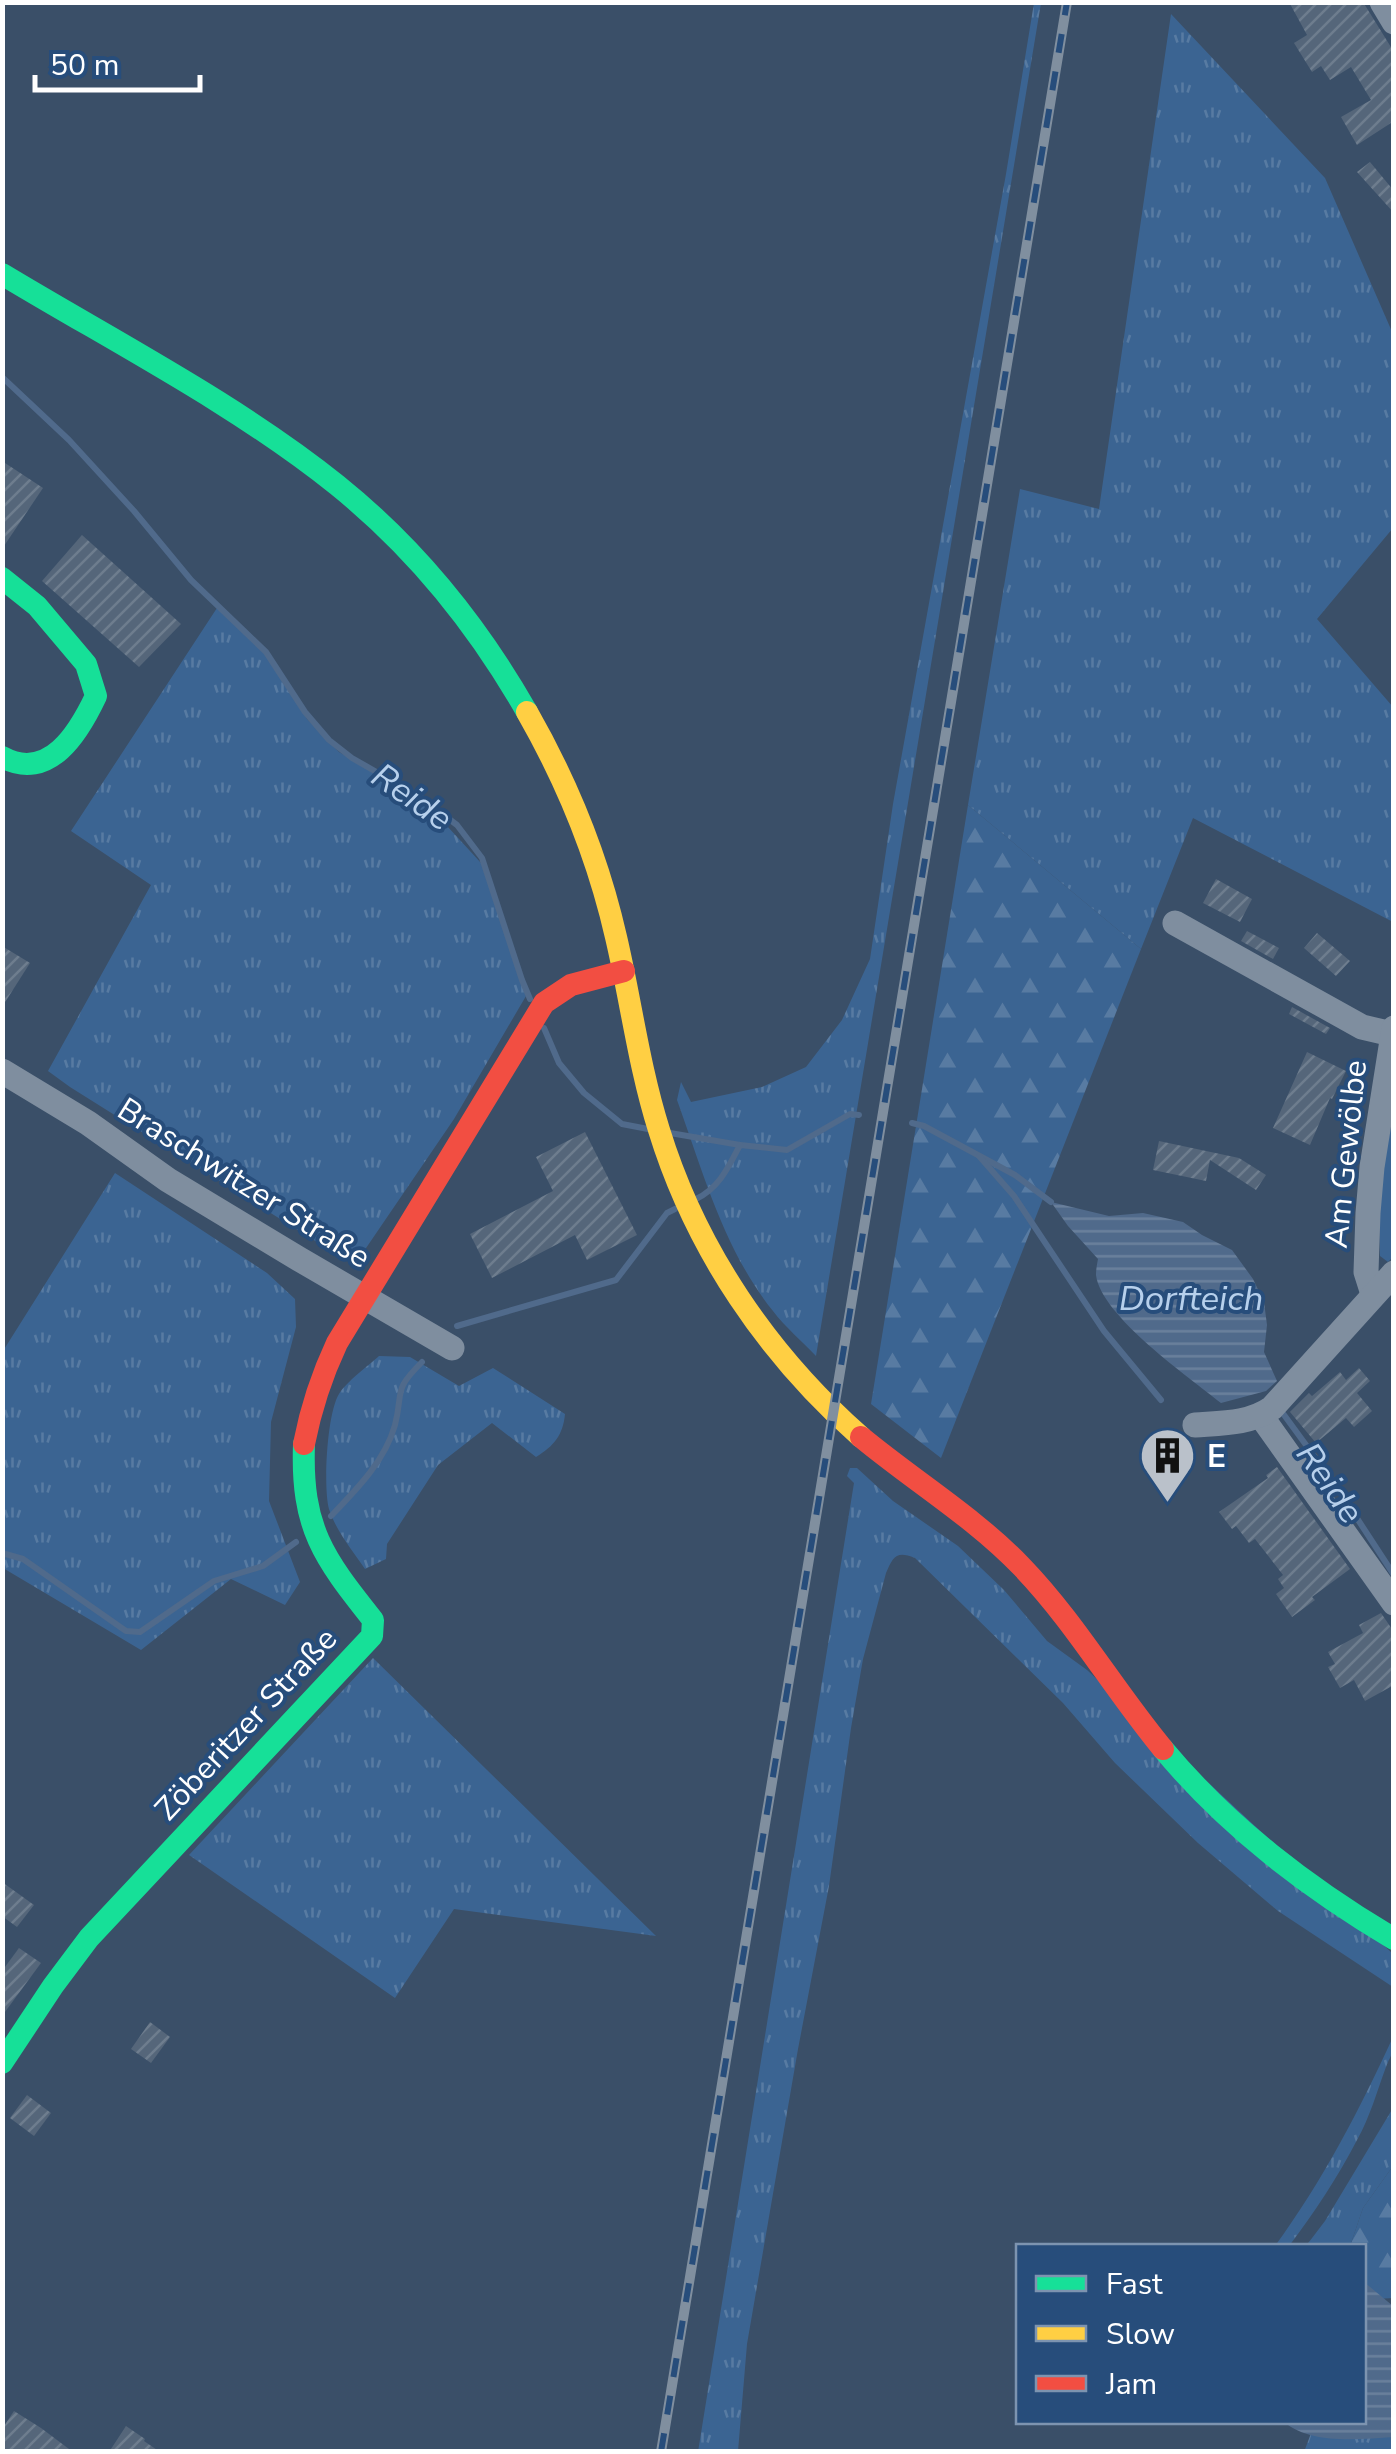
<svg xmlns="http://www.w3.org/2000/svg" width="1396" height="2454" font-family="'Nunito Sans',sans-serif">
<style>
.grass{fill:url(#grass-tufts)}
.forest{fill:url(#forest-firs)}
.park{fill:#3b6492}
.water{fill:url(#water-rules)}
.lines{fill:none;stroke-linecap:round;stroke-linejoin:round}
.stream{stroke:#506a8b;stroke-width:6}
.building{fill:url(#building-hatch)}
.street{stroke:#7f8e9f;stroke-width:25}
.fast{stroke:#16e098;stroke-width:22}
.slow{stroke:#ffcf43;stroke-width:22}
.jam{stroke:#f24e42;stroke-width:22}
.rail-casing{stroke:#808f9f;stroke-width:10}
.rail{stroke:#274d7b;stroke-width:6;stroke-dasharray:19;stroke-linecap:butt}
.labels{text-anchor:middle;dominant-baseline:central;stroke-width:8;stroke-linejoin:round;paint-order:stroke}
.street-label{font-size:32px;fill:#fff;stroke:#274d7b}
.poi-label{font-size:32px;font-weight:bold;fill:#fff;stroke:#274d7b;text-anchor:start}
.water-label{font-size:35px;font-style:italic;fill:#b7d0ec;stroke:#274d7b}
</style>
<defs>
<pattern id="grass-tufts" width="24" height="20" patternUnits="userSpaceOnUse" patternTransform="scale(2.5)"><rect width="24" height="20" fill="#3b6492"/><path d="M3 7l-1-3M5 7V3M7 7l1-3M15 17l-1-3M17 17v-4M19 17l1-3" fill="none" stroke="#587ba2"/></pattern>
<pattern id="forest-firs" width="22" height="20" patternUnits="userSpaceOnUse" patternTransform="scale(2.5)"><rect width="22" height="20" fill="#3b6492"/><path d="M5 1l3.5 6h-7zM16 11l3.5 6h-7z" fill="#587ba2"/></pattern>
<pattern id="water-rules" width="6" height="5" patternUnits="userSpaceOnUse" patternTransform="scale(2.5)"><rect width="6" height="5" fill="#506a8b"/><path d="M0 2.5h6" fill="none" stroke="#6a809c"/></pattern>
<pattern id="building-hatch" width="6" height="6" patternUnits="userSpaceOnUse" patternTransform="scale(2.5)"><rect width="6" height="6" fill="#55667a"/><path d="M-1 1l2-2M0 6l6-6M5 7l2-2" fill="none" stroke="#6e7d8e"/></pattern>
</defs>
<rect width="100%" height="100%" fill="#3a4f68"/>
<g class="grass">
<path d="M1034,3H1041L816,1356C802,1341 785,1327 773,1311C724,1250 703,1172 677,1100L681,1082L691,1102L762,1087L806,1067L842,1020L870,959L893,804L1006,174Z"/>
<path d="M1171,14L1325,178L1393,334V528L1317,619L1393,707V922L1193,818L1141,949L968,805L1020,489L1099,509Z"/>
<path d="M217,608L268,656L307,719L339,752L425,802L481,863L526,996L454,1119L364,1251L328,1249L70,1087L48,1071L151,885L71,831Z"/>
<path d="M115,1173L267,1273L295,1299L296,1327L271,1422L269,1501L300,1582L285,1605L231,1579L141,1650L3,1568V1351Z"/>
<path d="M379,1356L410,1357L459,1386L493,1368L565,1414C563,1435 554,1446 536,1457L492,1423L438,1465L387,1544L386,1559L365,1569C353,1551 336,1531 329,1509C323,1487 327,1413 339,1394C346,1382 368,1366 379,1356Z"/>
<path d="M850,1468H857L893,1501L958,1546L1004,1590L1047,1641L1087,1670L1393,1954V1987L1278,1911L1198,1843L1115,1763L1063,1703L915,1558C896,1550 893,1557 886,1573L863,1659L851,1728L829,1886L798,2049L747,2344L738,2451L698,2452L854,1483L847,1476Z"/>
<path d="M373,1658L656,1936L454,1909L395,1998L189,1855Z"/>
<path d="M1393,2037C1394,2054 1392,2052 1386,2067C1377,2091 1370,2117 1357,2140C1338,2177 1314,2213 1289,2246H1275C1322,2182 1360,2109 1393,2037Z"/>
<path d="M1393,2108V2166L1363,2208L1350,2246H1306L1325,2221Z"/>
<path d="M1313,2428L1393,2429V2451L1304,2452Z"/>
</g>
<g class="forest">
<path d="M968,805L1141,949L941,1458L871,1404Z"/>
<path d="M1393,2166V2298L1376,2299L1364,2289V2246H1350L1363,2208Z"/>
</g>
<path class="park" d="M1388,1127L1394,1129L1393,1257L1388,1262L1380,1256L1379,1207Z"/>
<g class="water">
<path d="M1051,1202L1109,1216L1143,1213L1183,1222L1202,1235L1232,1250L1253,1279L1264,1302L1267,1325L1264,1352L1277,1381L1266,1391L1221,1403C1189,1377 1101,1316 1096,1275C1096,1270 1097,1264 1098,1259L1068,1226Z"/>
<path d="M1364,2282L1393,2306V2437C1359,2439 1312,2445 1284,2422H1364Z"/>
</g>
<g class="lines">
<g class="stream">
<path d="M2,377L69,440L134,511L191,580L266,652L305,712L329,740L352,758L420,797L457,825L482,858L522,980L530,999"/>
<path d="M544,1028L559,1063L584,1093L622,1124L648,1129"/>
<path d="M912,1123L924,1126L1015,1175L1051,1202"/>
<path d="M670,1133L740,1145L787,1150L850,1114L859,1115"/>
<path d="M979,1156L1014,1196L1104,1331L1161,1400"/>
<path d="M696,1199C719,1188 728,1168 740,1145"/>
<path d="M457,1326L616,1280L667,1213L675,1209"/>
<path d="M1279,1408L1336,1486L1394,1575"/>
<path d="M331,1516C356,1490 385,1461 395,1425C404,1390 392,1392 422,1362"/>
<path d="M2,1553L23,1559L126,1631L140,1632L214,1581L263,1566L296,1542"/>
</g>
</g>
<g class="building">
<path d="M1289,2H1363L1394,52V121L1357,145L1341,117L1371,100L1351,67L1330,80L1321,66L1312,72L1294,43L1307,35Z"/>
<path d="M1370,162L1394,191V213L1357,172Z"/>
<path d="M2,461L43,488L2,549Z"/>
<path d="M82,535L181,624L139,667L42,581Z"/>
<path d="M1216,879L1252,899L1240,922L1203,903Z"/>
<path d="M1247,931L1279,948L1273,959L1241,941Z"/>
<path d="M1317,933L1350,961L1336,976L1304,948Z"/>
<path d="M2,946L30,963L2,1007Z"/>
<path d="M1292,1007L1330,1028L1326,1034L1289,1014Z"/>
<path d="M1307,1052L1346,1071L1332,1099L1330,1098L1310,1145L1273,1128Z"/>
<path d="M585,1132L637,1235L587,1260L575,1235L492,1278L470,1234L553,1191L536,1157Z"/>
<path d="M1159,1141L1239,1158L1266,1175L1256,1190L1210,1160L1206,1181L1153,1170Z"/>
<path d="M1359,1368L1370,1381L1357,1393L1372,1411L1354,1427L1346,1418L1316,1443L1290,1412L1309,1393L1312,1396L1340,1372L1346,1380Z"/>
<path d="M1277,1467L1350,1569L1312,1597L1315,1600L1292,1617L1276,1594L1284,1588L1278,1579L1283,1575L1255,1539L1249,1543L1236,1526L1232,1529L1219,1512L1268,1478L1266,1475Z"/>
<path d="M1381,1613L1394,1632V1685L1365,1701L1354,1680L1340,1688L1328,1667L1335,1664L1328,1652L1363,1633L1359,1625Z"/>
<path d="M2,1882L34,1905L17,1927L2,1916Z"/>
<path d="M19,1948L41,1963L2,2016V1971Z"/>
<path d="M150,2022L170,2037L151,2063L131,2049Z"/>
<path d="M27,2095L51,2113L34,2136L10,2118Z"/>
<path d="M14,2411L41,2428L73,2452H2V2429Z"/>
<path d="M126,2426L145,2439L144,2441L160,2452H109Z"/>
</g>
<g class="lines">
<g class="street">
<path d="M1382,2L1394,22"/>
<path d="M1175,923L1362,1027L1392,1034"/>
<path d="M2,1071L88,1123L168,1180L299,1259L452,1348"/>
<path d="M1373,1294L1366,1272L1368,1213L1372,1167L1394,1028"/>
<path d="M1261,1416L1394,1603"/>
<path d="M1195,1425C1222,1423 1249,1424 1272,1408L1394,1273"/>
</g>
<g class="fast">
<path d="M2,274C113,341 236,404 337,485C414,547 478,626 527,712"/>
<path d="M2,578L37,606L86,664L96,696C79,732 49,783 2,757"/>
<path d="M1163,1749C1228,1827 1307,1887 1394,1939"/>
<path d="M2,2063L53,1986L89,1938L372,1636L373,1620C323,1557 301,1528 304,1444"/>
</g>
<path class="slow" d="M527,712C567,782 598,858 616,937C631,1001 639,1067 659,1130C696,1250 768,1355 861,1437"/>
<g class="jam">
<path d="M861,1437C914,1481 974,1517 1022,1567C1075,1622 1114,1690 1163,1749"/>
<path d="M304,1444C311,1408 321,1377 337,1343L544,1003L571,985L624,971"/>
</g>
<defs>
<path id="rail" d="M661,2452L1067,2"/>
</defs>
<use href="#rail" class="rail-casing"/>
<use href="#rail" class="rail"/>
</g>
<defs>
<symbol id="building-pin" viewBox="-11 -11 22 30"><path d="M0 17L-7.5 6A9.5 9.5 0 1 1 7.5 6Z" fill="#bac1ca" stroke="#274d7b"/><path d="M-4-6H4V6H1V3H-1V6H-4ZM-2.5-4.3h1.7v1.8h-1.7ZM.8-4.3h1.7v1.8H.8ZM-2.5-1h1.7V.8h-1.7ZM.8-1h1.7V.8H.8Z" fill="#111"/></symbol>
</defs>
<g fill-rule="evenodd">
<use href="#building-pin" x="1136" y="1424" width="63" height="86"/>
</g>
<g class="labels">
<g class="street-label">
<text transform="translate(1346 1154) rotate(-84)">Am Gewölbe</text>
<text transform="translate(244 1183) rotate(32)">Braschwitzer Straße</text>
<text transform="translate(246 1724) rotate(-47)">Zöberitzer Straße</text>
</g>
<g class="poi-label">
<text x="1207" y="1456">E</text>
</g>
<g class="water-label">
<text transform="translate(412 797) rotate(35)">Reide</text>
<text x="1191" y="1298">Dorfteich</text>
<text transform="translate(1330 1483) rotate(55)">Reide</text>
</g>
</g>
<rect width="1396" height="2454" fill="none" stroke="#ffffff" stroke-width="10"/>
<rect x="1016" y="2244" width="350" height="180" fill="#274d7b" stroke="#7d94b0" stroke-width="2.5"/>
<rect x="1036" y="2276" width="50" height="15" fill="#16e098" stroke="#7d94b0" stroke-width="2.5"/>
<text x="1106" y="2294" font-size="30" fill="#ffffff">Fast</text>
<rect x="1036" y="2326" width="50" height="15" fill="#ffcf43" stroke="#7d94b0" stroke-width="2.5"/>
<text x="1106" y="2344" font-size="30" fill="#ffffff">Slow</text>
<rect x="1036" y="2376" width="50" height="15" fill="#f24e42" stroke="#7d94b0" stroke-width="2.5"/>
<text x="1106" y="2394" font-size="30" fill="#ffffff">Jam</text>
<path d="M35 75v15h165v-15" fill="none" stroke="#ffffff" stroke-width="5"/>
<text x="50" y="75" font-size="30" fill="#ffffff" stroke="#274d7b" stroke-width="8" paint-order="stroke">50 m</text>
</svg>
